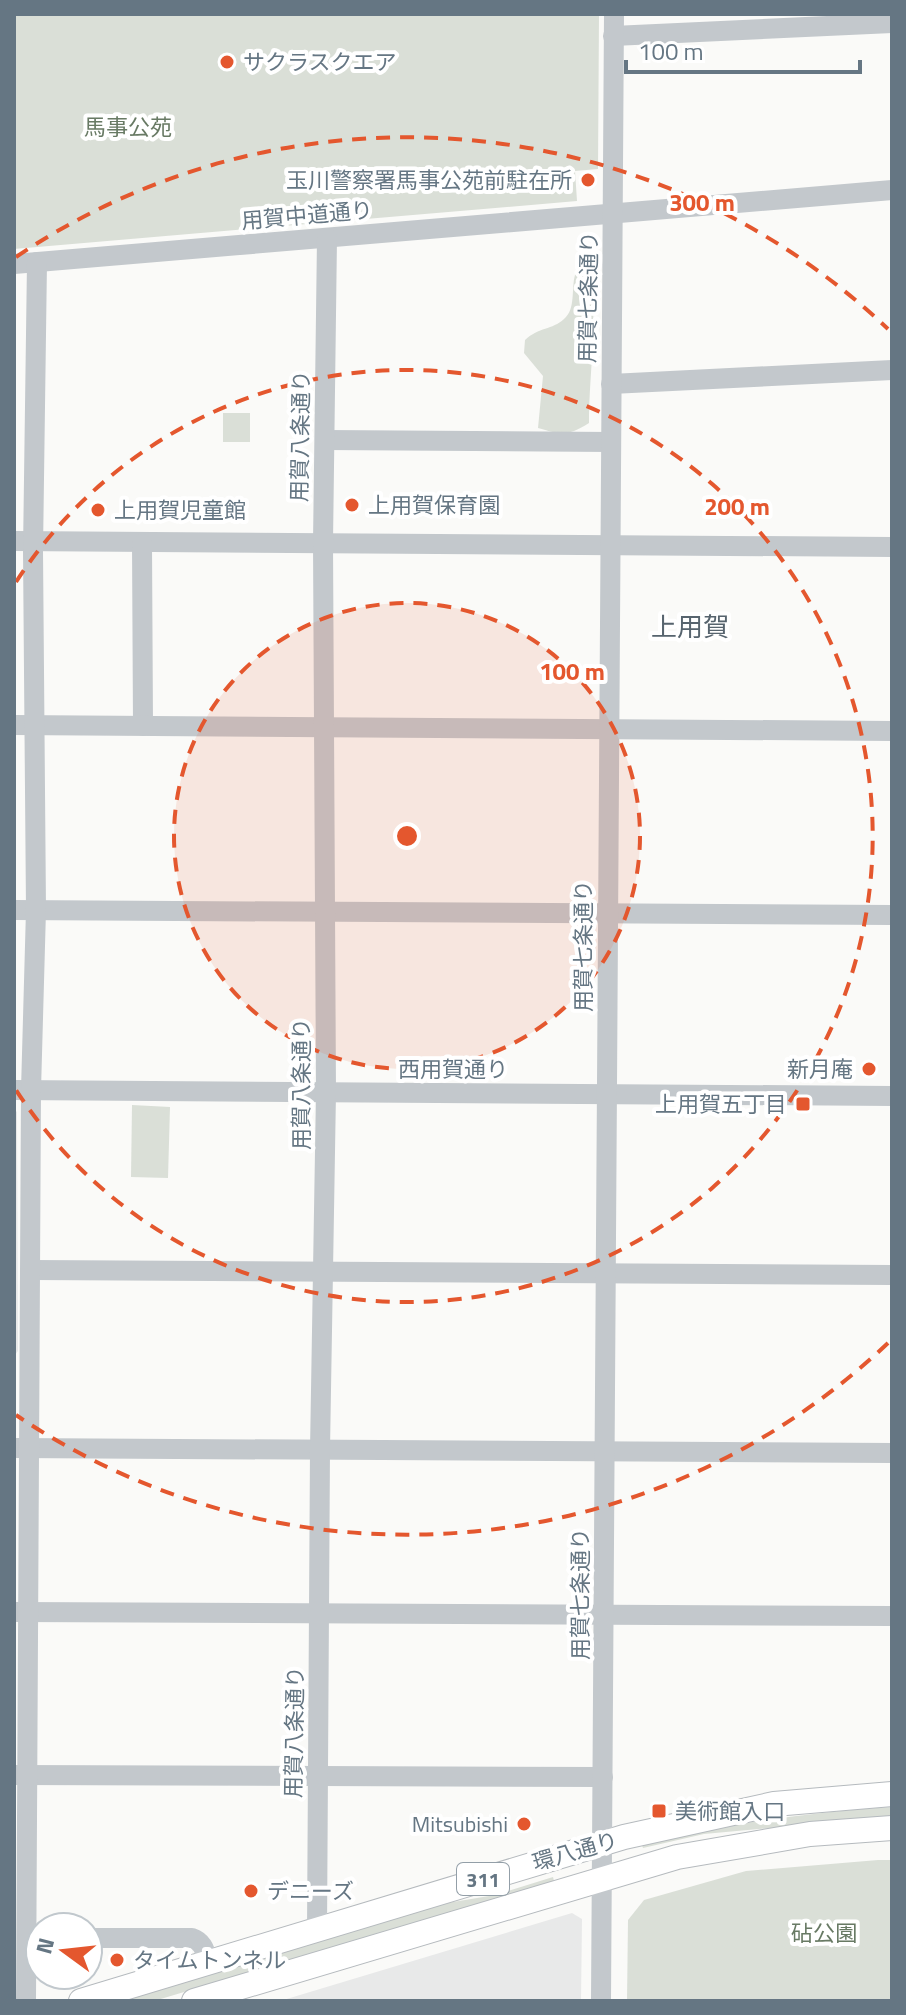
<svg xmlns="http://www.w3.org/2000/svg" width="906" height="2015" font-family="'Titillium Web','Noto Sans JP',sans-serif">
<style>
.built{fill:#e8e9e9}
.green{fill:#dadfd7}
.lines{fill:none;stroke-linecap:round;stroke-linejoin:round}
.major-casing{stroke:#b5babe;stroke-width:26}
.minor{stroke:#c3c8cc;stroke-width:20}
.major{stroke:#fff;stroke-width:24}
.ring{fill:none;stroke:#e4572e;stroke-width:4;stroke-dasharray:14 10}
.poi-dot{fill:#e4572e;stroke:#fff;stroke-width:3}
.labels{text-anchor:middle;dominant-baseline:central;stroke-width:8;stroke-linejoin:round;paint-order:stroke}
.shield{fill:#fff;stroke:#939fa8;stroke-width:2}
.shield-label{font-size:20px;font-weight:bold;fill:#657683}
.poi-label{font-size:22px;fill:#657683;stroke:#fff;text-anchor:start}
.park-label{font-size:22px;fill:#687a64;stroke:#fff}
.street-label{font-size:22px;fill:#657683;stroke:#fff}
.quarter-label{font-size:26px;fill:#57646e;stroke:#fff}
.centre{fill:#e4572e;stroke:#fff;stroke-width:4}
.ring-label{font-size:24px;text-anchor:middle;font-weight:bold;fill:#e4572e;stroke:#fff;stroke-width:8;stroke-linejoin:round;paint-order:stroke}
</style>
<rect width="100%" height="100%" fill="#fafaf8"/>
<g class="built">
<path d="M14,1109L17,1112L18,1351L14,1356Z"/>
<path d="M572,1913L582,1919L581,2001H280Z"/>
</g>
<g class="green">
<path d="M14,14H599L598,169L575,171L577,201L14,249Z"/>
<path d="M584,257H587C600,311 589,369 589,423C569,436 561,435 538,428L543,376L524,353L525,340C539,327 552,330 564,319C576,309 571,289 575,275C577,269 581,263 584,257Z"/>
<rect x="223" y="413" width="27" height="29"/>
<path d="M132,1105L170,1107L168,1178L131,1177Z"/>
<path d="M892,1807V1817L704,1834L643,1848L641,1843C724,1825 806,1812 892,1807Z"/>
<path d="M878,1860H892V2001H627L628,1920L644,1900L746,1871Z"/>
<path d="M553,1877L554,1881L154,2001H118L435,1905L495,1895Z"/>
</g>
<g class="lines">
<defs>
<g id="major">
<path d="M81,2001L624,1837L774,1804L892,1794"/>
<path d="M194,2001L677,1857L810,1834L892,1828"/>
</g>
</defs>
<use href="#major" class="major-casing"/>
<g class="minor">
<path d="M613,36L892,23"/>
<path d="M14,264L892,190"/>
<path d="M611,384L892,370"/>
<path d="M325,440L611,442"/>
<path d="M14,541L892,547"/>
<path d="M142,544L143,726"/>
<path d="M14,725L892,731"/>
<path d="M14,910L892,915"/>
<path d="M14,1090L892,1096"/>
<path d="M31,1270L892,1275"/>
<path d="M14,1448L892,1453"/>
<path d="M16,1612L892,1616"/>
<path d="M14,1775L603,1777"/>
<path d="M317,1930L320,1450L326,1092L323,543L327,238"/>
<path d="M88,1938H192C204,1942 205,1952 209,1963"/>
<path d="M26,2001L31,1090L36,910L33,551L37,262"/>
<path d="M601,2001L614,14"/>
</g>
<use href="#major" class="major"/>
</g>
<circle cx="407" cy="836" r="233" fill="#e4572e" fill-opacity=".12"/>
<g class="ring">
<circle cx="407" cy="836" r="233"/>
<path d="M16 582A466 466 0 1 1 16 1090"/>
<path d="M888 1343A699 699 0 0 1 16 1415M16 257A699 699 0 0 1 888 329"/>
</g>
<g class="poi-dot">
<circle cx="227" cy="62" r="8"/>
<circle cx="588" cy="180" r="8"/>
<circle cx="352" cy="505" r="8"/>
<circle cx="98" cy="510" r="8"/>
<circle cx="869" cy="1069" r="8"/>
<rect x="795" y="1096" width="16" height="16" rx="4"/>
<rect x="651" y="1803" width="16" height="16" rx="4"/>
<circle cx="524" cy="1824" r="8"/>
<circle cx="251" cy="1891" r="8"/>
<circle cx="117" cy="1960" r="8"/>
</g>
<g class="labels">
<rect class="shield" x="457" y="1863" width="52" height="32" rx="6"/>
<g class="shield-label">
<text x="483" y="1879">311</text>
</g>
<g class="poi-label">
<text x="243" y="62">サクラスクエア</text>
<text x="572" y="180" text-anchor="end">玉川警察署馬事公苑前駐在所</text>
<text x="368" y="505">上用賀保育園</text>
<text x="114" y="510">上用賀児童館</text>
<text x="853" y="1069" text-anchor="end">新月庵</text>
<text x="787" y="1104" text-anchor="end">上用賀五丁目</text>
<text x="675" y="1811">美術館入口</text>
<text x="508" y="1824" text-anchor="end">Mitsubishi</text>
<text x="267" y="1891">デニーズ</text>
<text x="133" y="1960">タイムトンネル</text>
</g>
<g class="park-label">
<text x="128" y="127">馬事公苑</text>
<text x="824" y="1933">砧公園</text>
</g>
<g class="street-label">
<text transform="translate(307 215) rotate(-5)">用賀中道通り</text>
<text transform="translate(588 297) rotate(-89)">用賀七条通り</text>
<text transform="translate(300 436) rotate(-89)">用賀八条通り</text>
<text transform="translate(583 946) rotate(-90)">用賀七条通り</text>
<text x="453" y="1069">西用賀通り</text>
<text transform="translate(301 1084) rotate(-90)">用賀八条通り</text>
<text transform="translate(580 1594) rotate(-90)">用賀七条通り</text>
<text transform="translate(294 1732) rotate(-89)">用賀八条通り</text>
<text transform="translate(575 1851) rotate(-16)">環八通り</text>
</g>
<g class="quarter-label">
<text x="690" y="626">上用賀</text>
</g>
</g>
<circle cx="407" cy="836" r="12" class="centre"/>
<g class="ring-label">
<text x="702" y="211">300 m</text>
<text x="737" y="515">200 m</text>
<text x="572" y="680">100 m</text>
</g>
<rect width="906" height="2015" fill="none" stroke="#657683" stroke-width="32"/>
<g transform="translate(64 1951) rotate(285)"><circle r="38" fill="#ffffff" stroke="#c1c8cd" stroke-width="2"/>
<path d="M0-6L14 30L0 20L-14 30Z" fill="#e4572e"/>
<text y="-12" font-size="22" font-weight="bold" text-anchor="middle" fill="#657683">N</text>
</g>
<path d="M626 60v12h234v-12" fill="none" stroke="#657683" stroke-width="4"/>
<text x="638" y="60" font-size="24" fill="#657683" stroke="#ffffff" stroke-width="6" paint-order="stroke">100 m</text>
</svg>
